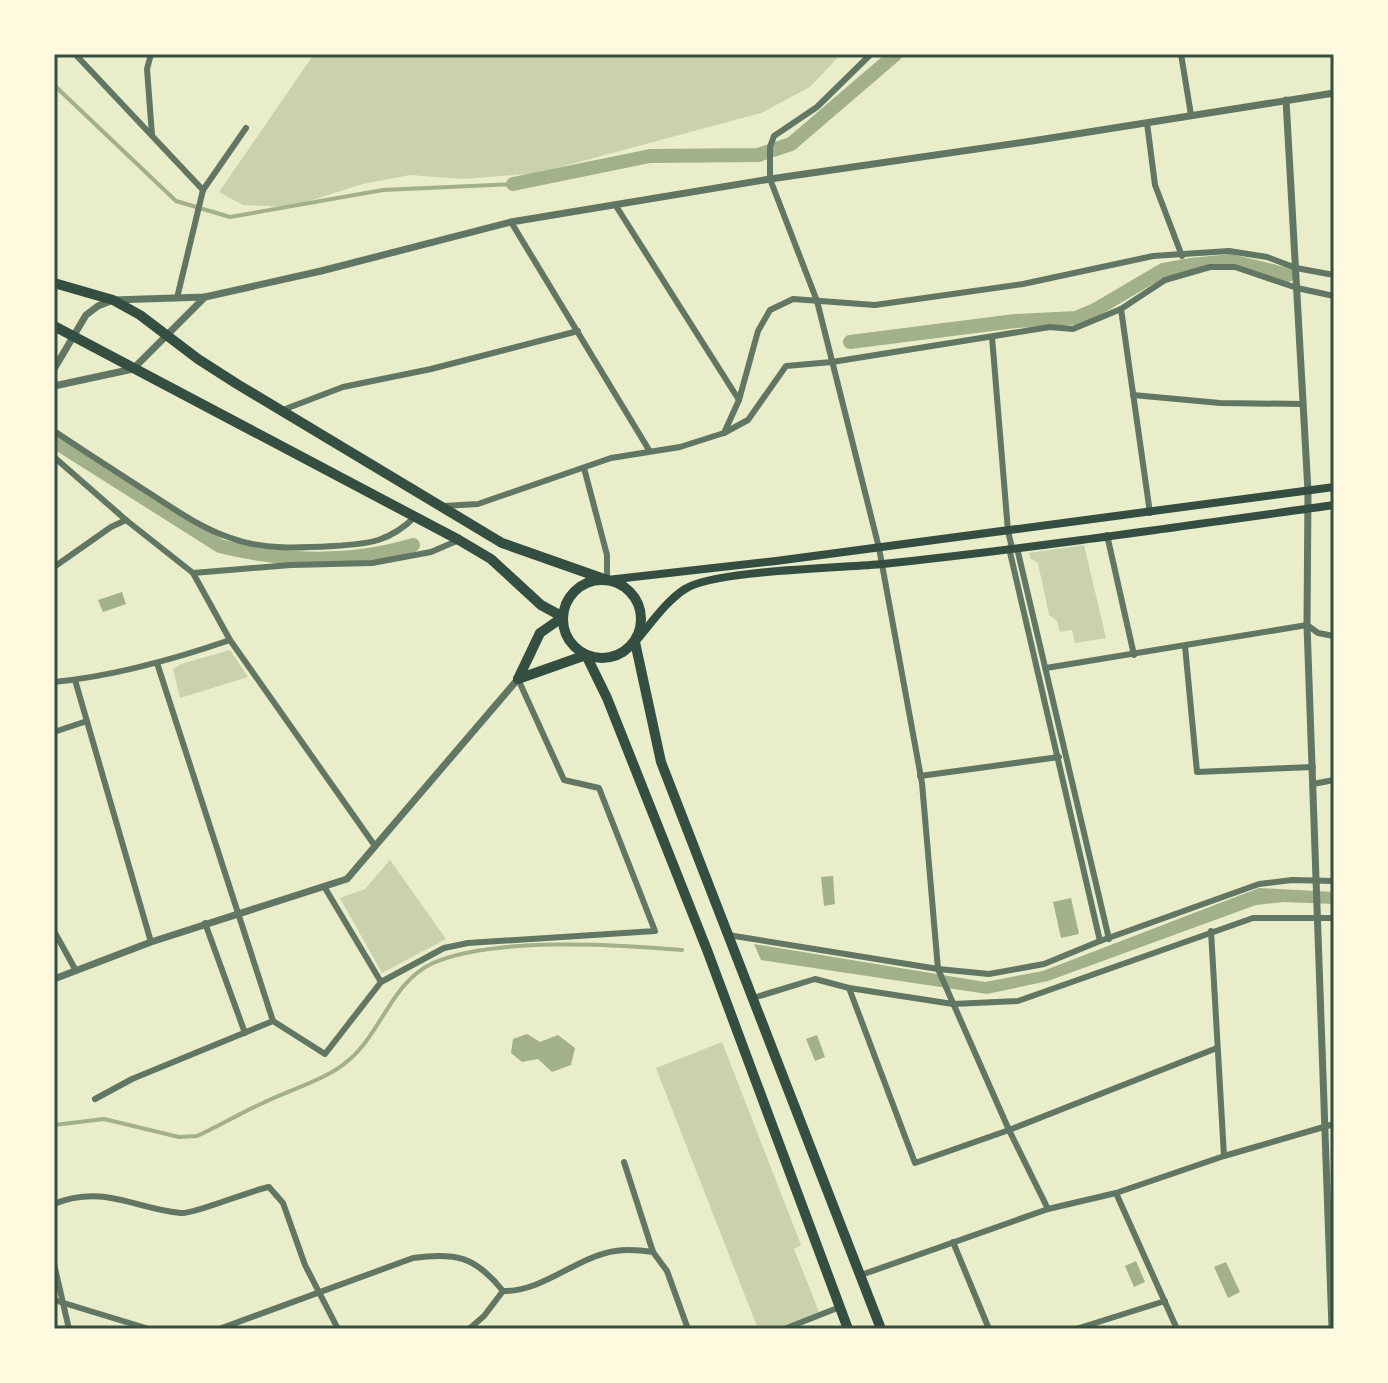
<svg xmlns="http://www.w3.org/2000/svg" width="1388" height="1383" font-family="'IBM Plex Sans',sans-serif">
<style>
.green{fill:#cad2ad}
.water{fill:#a3b18a}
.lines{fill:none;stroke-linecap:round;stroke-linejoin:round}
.stream{stroke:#a3b18a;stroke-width:4}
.canal{stroke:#a3b18a;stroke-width:14}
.minor{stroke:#617663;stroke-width:6}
.tertiary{stroke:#617663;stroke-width:7}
.secondary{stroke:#344e41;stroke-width:8}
.trunk{stroke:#344e41;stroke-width:10}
.neatline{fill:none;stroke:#344e41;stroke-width:3}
</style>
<rect width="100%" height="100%" fill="#e9edc9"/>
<g class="green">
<path d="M314,54H841L810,87L761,113L538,173L463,179L410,175L363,184L290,207L243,205L219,192Z"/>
<path d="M1084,545L1106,638L1075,643L1072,630L1060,632L1057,621L1049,615L1038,563L1031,559L1029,553Z"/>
<path d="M230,650L248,677L180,698L173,669L181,664Z"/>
<path d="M390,860L446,939L382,973L340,898L365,889Z"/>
<path d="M722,1042L801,1245L794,1249L819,1312L775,1329H758L656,1068Z"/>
</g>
<g class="water">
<path d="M122,592L126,604L103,612L98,600Z"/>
<path d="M833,876L835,904L824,906L821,877Z"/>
<path d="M1259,888L1334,892V904L1284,902L1256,905L1048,981L987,994L761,960L754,944L985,982L1043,971Z"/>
<path d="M1071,898L1079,934L1061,938L1053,902Z"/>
<path d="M527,1034L540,1042L558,1035L575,1048L571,1065L552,1072L538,1059L522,1062L511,1053L513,1039Z"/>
<path d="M817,1035L825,1057L815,1061L806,1039Z"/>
<path d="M1136,1261L1145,1282L1134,1287L1125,1266Z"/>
<path d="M1226,1262L1240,1292L1228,1298L1214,1267Z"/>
</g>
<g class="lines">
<g class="stream">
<path d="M54,85L176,201L230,217L383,190L513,184"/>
<path d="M54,1125L104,1119L179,1137L197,1136C219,1126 240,1113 263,1103C289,1090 329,1079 350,1059C382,1031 392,982 433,963C492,937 616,944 682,950"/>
</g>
<g class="canal">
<path d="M513,184L650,156L758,155L791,144L896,54"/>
<path d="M850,342L1015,321L1076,318L1095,310L1163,270L1191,265L1231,261L1288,275"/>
<path d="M54,441L220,546C283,562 351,564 413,545"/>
</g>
<g class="minor">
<path d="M75,54L203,190"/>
<path d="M151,54L147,69L152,135"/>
<path d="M871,54L817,107L774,136L770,147V179L817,301L879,548L922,783L938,969L1009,1130L1048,1209"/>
<path d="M1181,54L1191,115"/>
<path d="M1147,123L1155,185L1182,256"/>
<path d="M616,206L739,400"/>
<path d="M511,222L649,450"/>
<path d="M177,298L203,190L246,128"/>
<path d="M1121,309L1150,513"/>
<path d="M992,337L1008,531L1012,548"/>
<path d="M1133,395L1220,403L1303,404"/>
<path d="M280,411L343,387L431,369L578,331"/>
<path d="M54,431C84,451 115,471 146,491C173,508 200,528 231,538C262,550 300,548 333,546C370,544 389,542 416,516"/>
<path d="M724,433L739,400L758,331L770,310L793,299L875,305L1023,284L1153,256L1229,251L1267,257L1296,268L1334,275"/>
<path d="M54,457L126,520L193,573L230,640L375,846"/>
<path d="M584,468L607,555V580"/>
<path d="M444,506L478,504L611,458L680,447L724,433L748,420L786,366L832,362L1050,327L1073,329L1121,309L1165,280L1210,267H1235L1297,288L1334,296"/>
<path d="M1107,535L1134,655"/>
<path d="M1009,548L1100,941"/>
<path d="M1017,548L1109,939"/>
<path d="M54,567L111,527L126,520"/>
<path d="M193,573L291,565L372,563L431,552L459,540"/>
<path d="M1185,646L1197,772L1313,767"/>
<path d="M157,663L273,1021"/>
<path d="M1046,668L1307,625L1318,633L1334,636"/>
<path d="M75,680L151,942"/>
<path d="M54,682C115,676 172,660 230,640"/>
<path d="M54,732L87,721"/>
<path d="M920,776L1059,757"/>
<path d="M1313,784L1334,780"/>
<path d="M325,888L381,982"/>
<path d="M205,923L245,1033"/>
<path d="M54,931L75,969"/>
<path d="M1211,931L1224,1156"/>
<path d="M728,935L938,969L989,974L1044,964L1100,941L1259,884L1292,880L1334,881"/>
<path d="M849,988L915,1163L1009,1130L1217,1048"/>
<path d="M753,998L815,979L849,988L953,1004L1018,1001L1253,918H1334"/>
<path d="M95,1099L132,1079L273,1021L325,1054L381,982L444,948L468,943L655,931L599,788L564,780L518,679"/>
<path d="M624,1162L653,1252L667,1271L688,1329"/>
<path d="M1116,1193L1177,1329"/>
<path d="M54,1204C103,1184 136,1209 181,1213C195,1214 248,1191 269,1187L283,1203L305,1265L338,1329"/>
<path d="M953,1242L989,1329"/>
<path d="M54,1264L69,1329"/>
<path d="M861,1275L1048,1209L1116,1193L1224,1156L1334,1124"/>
<path d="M54,1300L149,1329"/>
<path d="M219,1329L413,1258C455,1252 475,1256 503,1291C543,1292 576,1257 615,1251C628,1249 640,1250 653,1252"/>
<path d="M469,1329L484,1316L503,1291"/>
<path d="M784,1329L840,1307"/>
<path d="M1076,1329L1165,1301"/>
</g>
<g class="tertiary">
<path d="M1286,100L1308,491L1307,625L1332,1329"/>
<path d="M54,369L86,315L98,306L113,300L205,297L321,271L511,222L770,179L1032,141L1334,93"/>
<path d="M54,386L133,369L205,297"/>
<path d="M54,979L151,942L347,879L518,679"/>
</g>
<g class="secondary">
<path d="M607,580L776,561L1334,487"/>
<path d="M635,642C650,625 666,601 685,589C714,570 842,568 883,564C1033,548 1184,526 1334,505"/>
</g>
<g class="trunk">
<path d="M54,283L113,300L140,315L198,359L237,384L502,543L607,580"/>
<path d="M54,326L459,540L491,559L541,605L563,617L540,633L518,679"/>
<circle cx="602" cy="619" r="39"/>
<path d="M635,642L661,762L881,1329"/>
<path d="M518,679L586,655L607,698L707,950L848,1329"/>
</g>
</g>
<rect width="1388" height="1383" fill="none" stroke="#fefae0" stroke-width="112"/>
<rect x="56" y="56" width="1276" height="1271" class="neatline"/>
</svg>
